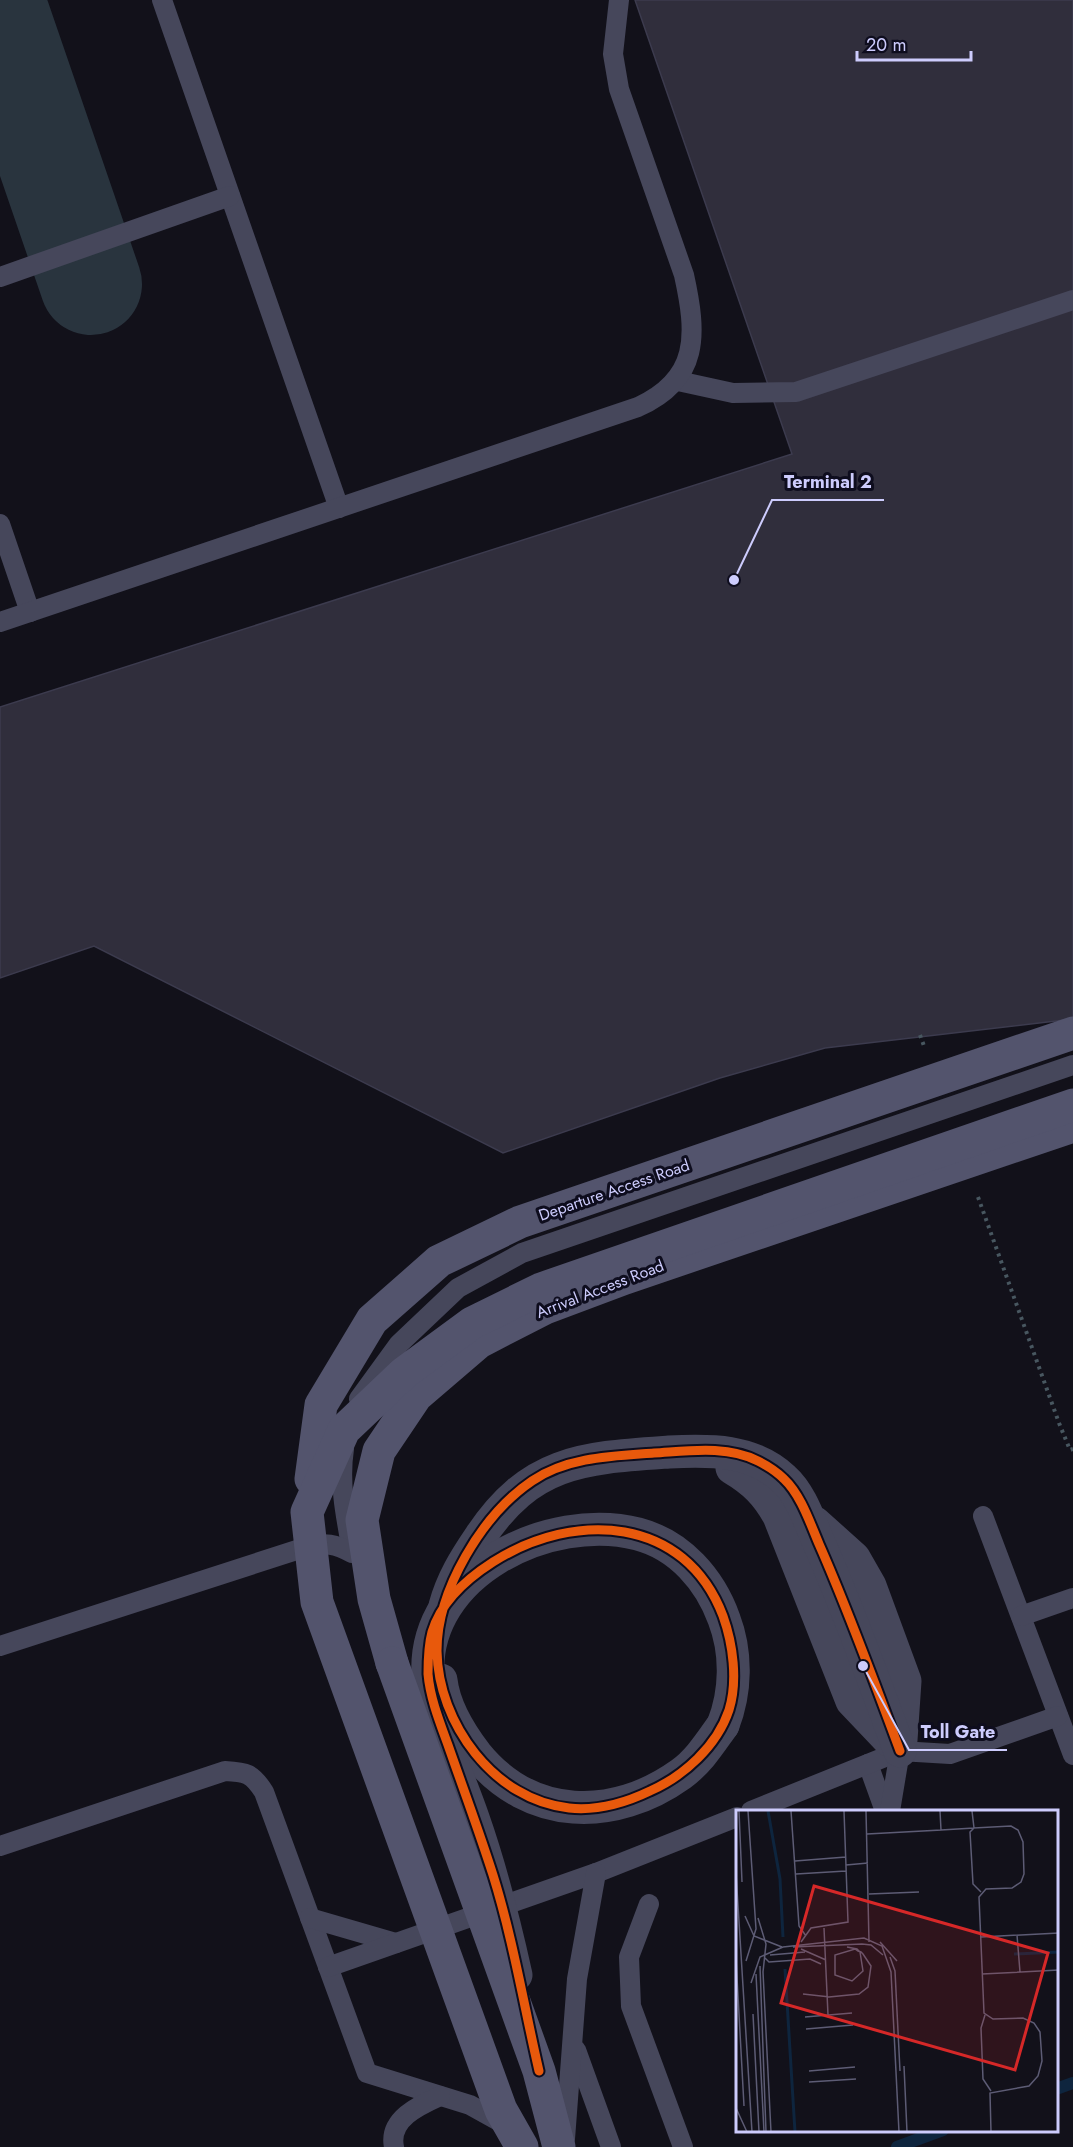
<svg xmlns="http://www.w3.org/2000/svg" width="1073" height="2147" font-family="Jost,sans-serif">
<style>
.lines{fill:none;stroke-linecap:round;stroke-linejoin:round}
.stream{stroke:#0e253e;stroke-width:12}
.taxiway{stroke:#29343e;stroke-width:102}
.building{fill:#302e3c;stroke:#3c3b4e;stroke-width:1.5}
.path{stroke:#485760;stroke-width:4;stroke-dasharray:3 4.5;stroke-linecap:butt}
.lane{stroke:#46475b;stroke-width:20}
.street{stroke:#46475b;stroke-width:33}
.secondary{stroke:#53546d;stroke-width:33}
.street-bridge{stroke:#46475b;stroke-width:33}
.secondary-bridge{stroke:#53546d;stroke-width:33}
.cycleway-casing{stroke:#0e0d1e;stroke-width:13}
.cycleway{stroke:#e8590c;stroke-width:9}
.labels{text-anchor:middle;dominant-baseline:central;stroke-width:6;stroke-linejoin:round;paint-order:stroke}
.street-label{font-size:16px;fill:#cdccfd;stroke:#0e0d1e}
.inset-river{fill:none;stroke:#0e253e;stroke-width:3}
.inset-road{fill:none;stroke:#5d5c75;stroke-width:1.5}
.view{fill:#d62828;fill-opacity:0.15;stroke:#d62828;stroke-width:3}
.inset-edge{fill:none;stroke:#cdccfd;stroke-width:3}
.leader{fill:none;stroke:#cdccfd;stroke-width:2}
.callout-dot{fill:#cdccfd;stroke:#0e0d1e;stroke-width:2}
.callout-label{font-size:18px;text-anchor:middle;font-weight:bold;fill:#cdccfd;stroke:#0e0d1e;stroke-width:6;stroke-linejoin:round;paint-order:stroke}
</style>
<rect width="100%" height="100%" fill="#12111a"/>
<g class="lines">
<g class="stream">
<path d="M1056,2089L1073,2083"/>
<path d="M897,2147L943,2130"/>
</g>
<path class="taxiway" d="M0,19L91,284"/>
</g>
<path class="building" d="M635,0H1073V1019L825,1048L720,1078L503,1153L94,946L0,978V707L792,454Z"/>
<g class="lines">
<g class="path">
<path d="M920,1035L924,1046"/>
<path d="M978,1197L1059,1423L1070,1450L1073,1449"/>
</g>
<g class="lane">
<path d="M162,0L339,508"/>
<path d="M0,277L230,196"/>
<path d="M678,381L733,393L796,392L1073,300"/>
<path d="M0,524L30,612"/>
<path d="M0,622L638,407C700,379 697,334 684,275L619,89L613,54L619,0"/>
<path d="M359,1399L399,1344L458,1288L522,1253L1073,1065"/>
<path d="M344,1449C339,1481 345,1513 351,1545"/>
<path d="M983,1516L1073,1755"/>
<path d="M1021,1616L1073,1598"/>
<path d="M0,1646L306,1547C325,1542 336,1544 352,1553"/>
<path d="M868,1764L885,1811"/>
<path d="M751,1811L900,1751L950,1754L1058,1716"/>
<path d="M890,1811L900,1751"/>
<path d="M0,1846L225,1771C246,1772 252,1773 264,1792L367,2073L470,2105L506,2125"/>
<path d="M649,1904L629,1957L631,2006L683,2147"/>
<path d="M310,1918L396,1943"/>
<path d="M328,1967L596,1873L737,1817"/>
<path d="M576,2050L611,2147"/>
<path d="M565,2139L577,1979L596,1873"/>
<path d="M394,2147C388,2119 420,2105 440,2096"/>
</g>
<g class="street">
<path d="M732,1468C754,1481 767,1494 779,1516L852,1701L890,1741"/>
<path d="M815,1523L854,1558L870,1586L905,1681L901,1740"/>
<path d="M445,1606C452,1580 465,1559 480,1537C531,1460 583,1458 669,1452C710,1450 752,1449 784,1479C801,1494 810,1523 819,1543C849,1611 874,1681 900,1751"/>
<path d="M441,1680C444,1707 460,1733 476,1754C530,1821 614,1822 681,1774C699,1761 710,1743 723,1725"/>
</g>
<path class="secondary" d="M392,1663L374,1599L362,1520L379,1451L416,1396L479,1342L545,1308L625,1278L1073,1126"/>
<path class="street-bridge" d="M516,1975C504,1921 491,1869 473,1818C458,1774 432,1721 428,1675C422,1573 550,1511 638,1534C680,1545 710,1580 724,1619C737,1653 736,1692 723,1725"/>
<g class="secondary-bridge">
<path d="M311,1479L321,1405L372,1320L439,1261L520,1222L1073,1033"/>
<path d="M392,1663L539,2071L559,2147"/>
<path d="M522,2147L501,2110L317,1602L307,1512L344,1430L404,1373L472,1323L541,1289L1073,1105"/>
</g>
<defs>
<path id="cycleway" d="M539,2071C524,2006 513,1939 493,1875C479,1831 463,1788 448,1745C440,1723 430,1698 428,1674C428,1662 429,1643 432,1632C441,1601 468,1578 493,1562C575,1510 685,1516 723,1616C733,1644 738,1681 729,1710C717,1746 684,1776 650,1791C625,1803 597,1811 569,1808C494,1800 438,1723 437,1651C437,1590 482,1515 532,1481C567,1457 613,1456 654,1453C688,1451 727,1445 758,1461C766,1465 778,1473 784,1479C801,1495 810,1523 819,1544C849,1612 874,1681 900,1751"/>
</defs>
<use href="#cycleway" class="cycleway-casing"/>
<use href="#cycleway" class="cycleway"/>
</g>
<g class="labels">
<g class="street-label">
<text transform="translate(614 1190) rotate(-19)">Departure Access Road</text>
<text transform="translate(600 1289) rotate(-21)">Arrival Access Road</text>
</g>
</g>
<g transform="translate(736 1810)">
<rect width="322" height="322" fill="#12111a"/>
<path class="inset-river" d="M32,1L44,69L47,127M278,144L323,142M49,159L59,322"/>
<path class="inset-road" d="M3,1L6,72M55,1L63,116L70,126M130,1L133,132M236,1L238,18L275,16L282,20L287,32L288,64L285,72L276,78L250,79L243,87L248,203L257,209L287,208L298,213L304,222L306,251L302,266L293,276L254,283L255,322M238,18L234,22L237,74L245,82M205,20L238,18M131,24L205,20L204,1M59,51L110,47M110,55L132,53M0,63L16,322M60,64L110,61M133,84L183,82M9,106L18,126L46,137M22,108L30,134L27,162L35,322M88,118L92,205M281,125L284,162M245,127L323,123M65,132L75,118L112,112L108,1M144,132L161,151M47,137L128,128L146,136L155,162L163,322M57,137L126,134L135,135L147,145M65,139L90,150M34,145L69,142M154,147L159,161L164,261M29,148L33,152L74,149L85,154M0,149L8,296M10,151L20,119L12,1M24,156L30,322M20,164L28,322M246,164L323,160M15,173L24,147L47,137M67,184L94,187M93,187L123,184L132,177L135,156L127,144L125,142L122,141L119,139L99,145V165L116,171L127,161L124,142L121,139L111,137M17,204L23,322M249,205L245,218L247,269L255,281M69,207L116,203M70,219L117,215M168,256L171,322M73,261L119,257M73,272L120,269M0,298L11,322M112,322H134"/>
<path class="view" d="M78,76L312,143L279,260L45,193Z"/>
<rect width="322" height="322" class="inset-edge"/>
</g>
<path class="leader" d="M734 580L772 500H884M863 1666L909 1750H1007"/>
<g class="callout-dot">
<circle cx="734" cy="580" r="6"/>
<circle cx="863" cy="1666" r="6"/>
</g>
<g class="callout-label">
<text x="828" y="488">Terminal 2</text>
<text x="958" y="1738">Toll Gate</text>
</g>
<path d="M857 51v9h114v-9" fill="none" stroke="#cdccfd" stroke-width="3"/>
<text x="866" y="51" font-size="18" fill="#cdccfd" stroke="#0e0d1e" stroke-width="4.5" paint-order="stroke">20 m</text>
</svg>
